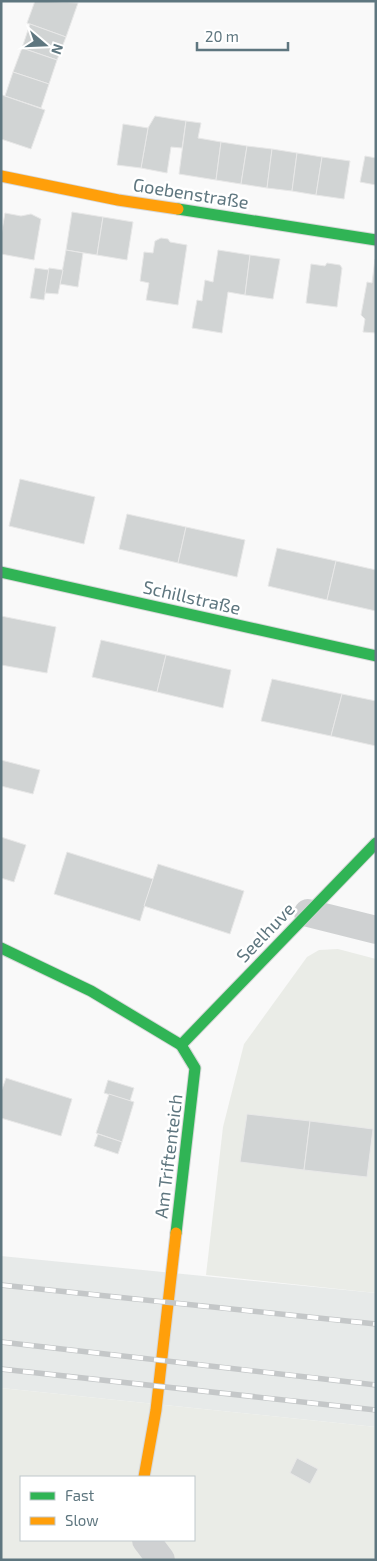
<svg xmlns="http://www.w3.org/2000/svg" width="377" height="1561" font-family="'Exo 2',sans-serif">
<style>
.built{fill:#e7eae9}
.green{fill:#eaece7;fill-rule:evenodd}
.building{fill:#d1d4d4;stroke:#e8e8e8}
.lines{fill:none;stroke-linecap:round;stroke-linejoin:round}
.fast-casing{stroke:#d6d7d8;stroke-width:13}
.slow-casing{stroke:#d6d7d8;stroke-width:13}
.street{stroke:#cfd1d2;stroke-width:28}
.fast{stroke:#30b455;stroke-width:11}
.slow{stroke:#ff9f0a;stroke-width:11}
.rail-casing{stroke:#c4c7c8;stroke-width:5.5}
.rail{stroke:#fff;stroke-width:4;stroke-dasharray:11;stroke-linecap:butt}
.labels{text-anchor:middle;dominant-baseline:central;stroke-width:5;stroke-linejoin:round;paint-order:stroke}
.street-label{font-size:18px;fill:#5e767f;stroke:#fff}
</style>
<rect width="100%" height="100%" fill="#f9f9f9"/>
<path class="built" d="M1,1256L376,1293V1427L1,1388Z"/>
<g class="green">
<path d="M338,949L376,959V1293L206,1275L223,1127L244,1044L307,957L319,950Z"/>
<path d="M1,1388L376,1427V1560H1ZM21,1477H194V1540H21Z"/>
</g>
<g class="building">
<path d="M35,1L78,3L66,37L27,23Z"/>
<path d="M30,24L66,37L57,60L22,48Z"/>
<path d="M22,48L57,60L49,84L13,72Z"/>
<path d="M13,72L49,84L41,108L5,96Z"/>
<path d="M2,95L45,110L31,149L1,139Z"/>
<path d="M155,116L186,121L182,148L171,147L167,173L141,168L148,128Z"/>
<path d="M186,121L201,123L198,138L221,142L216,180L179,174Z"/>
<path d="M123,124L148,128L141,168L117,165Z"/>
<path d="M221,142L247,146L241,184L216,180Z"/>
<path d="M247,146L272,149L267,188L241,184Z"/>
<path d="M272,149L297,153L292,191L267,188Z"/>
<path d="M297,153L322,157L316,195L292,191Z"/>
<path d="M365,156L376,158V185L360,182Z"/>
<path d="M322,157L350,161L344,199L316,195Z"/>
<path d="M72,212L103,217L97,255L66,250Z"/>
<path d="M5,213L21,216L31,214L41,219L34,260L1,254V236Z"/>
<path d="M103,217L133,222L127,260L97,255Z"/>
<path d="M161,238L168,239L170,242L187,245L178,305L146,300L149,283L140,281L144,252L153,253L155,241Z"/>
<path d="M66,250L83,253L78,287L60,284Z"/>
<path d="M218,250L250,255L245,295L228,292L222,333L192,328L197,300L202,301L205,280L213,282Z"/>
<path d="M250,255L280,259L273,299L245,295Z"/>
<path d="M375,259H376V333L363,332L365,319L361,315L367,282L372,283Z"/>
<path d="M327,263L340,265L342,268L337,307L306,303L311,264L325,266Z"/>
<path d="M35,268L49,270L44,300L30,298Z"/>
<path d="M49,268L63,270L58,294L45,293Z"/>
<path d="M20,479L95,497L84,544L9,526Z"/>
<path d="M127,514L186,527L178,563L119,549Z"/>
<path d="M186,527L245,540L237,577L178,563Z"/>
<path d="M277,548L336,561L327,600L268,586Z"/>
<path d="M336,561L376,570V611L327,600Z"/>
<path d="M1,616L56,627L47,673L1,665Z"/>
<path d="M101,640L166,655L157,692L92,677Z"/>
<path d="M166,655L231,670L223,708L157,692Z"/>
<path d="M272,679L342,694L331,736L261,721Z"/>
<path d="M342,694L376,701V746L331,736Z"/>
<path d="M1,760L40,770L33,794L1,786Z"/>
<path d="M1,837L26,845L14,882L1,878Z"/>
<path d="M67,852L153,879L140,921L54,894Z"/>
<path d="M158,864L244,891L230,934L144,906Z"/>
<path d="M6,1078L72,1099L61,1136L1,1118V1092Z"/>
<path d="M108,1080L134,1088L130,1101L104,1093Z"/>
<path d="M109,1094L134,1102L122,1142L96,1133Z"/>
<path d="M247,1114L310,1121L304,1170L240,1162Z"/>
<path d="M310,1121L373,1129L367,1177L304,1170Z"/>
<path d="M98,1134L122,1142L118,1154L94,1146Z"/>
<path d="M297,1458L318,1469L310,1484L290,1473Z"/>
</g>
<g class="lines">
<defs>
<g id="fast">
<path d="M178,209L376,240"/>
<path d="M1,572L376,656"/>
<path d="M1,948L91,991L181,1045L195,1068L176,1233"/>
<path d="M181,1045L376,843"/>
</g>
<g id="slow">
<path d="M1,176L118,200L178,209"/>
<path d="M144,1477L156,1410L176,1233"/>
</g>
</defs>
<use href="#fast" class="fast-casing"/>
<use href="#slow" class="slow-casing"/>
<g class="street">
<path d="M308,913L376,930"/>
<path d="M146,1540L161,1560"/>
</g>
<use href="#fast" class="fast"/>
<use href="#slow" class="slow"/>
<defs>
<g id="rail">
<path d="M1,1285L376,1324"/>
<path d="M1,1342L376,1385"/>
<path d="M1,1369L376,1410"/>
</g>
</defs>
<use href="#rail" class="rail-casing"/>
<use href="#rail" class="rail"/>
</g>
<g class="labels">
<g class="street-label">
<text transform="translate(191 193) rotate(9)">Goebenstraße</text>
<text transform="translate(192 597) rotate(13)">Schillstraße</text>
<text transform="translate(265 932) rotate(-46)">Seelhuve</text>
<text transform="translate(168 1156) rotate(-83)">Am Triftenteich</text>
</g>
</g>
<rect width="377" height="1561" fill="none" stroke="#5e767f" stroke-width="5"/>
<rect x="20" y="1476" width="175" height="65" fill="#ffffff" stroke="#bfc8cc"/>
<rect x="30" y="1492" width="25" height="8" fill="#30b455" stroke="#bfc8cc"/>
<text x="65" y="1501" font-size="15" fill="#5e767f">Fast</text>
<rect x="30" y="1517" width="25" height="8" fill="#ff9f0a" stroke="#bfc8cc"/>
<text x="65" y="1526" font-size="15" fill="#5e767f">Slow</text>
<g transform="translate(45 45) rotate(109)" stroke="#ffffff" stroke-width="4" paint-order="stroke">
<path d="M0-4L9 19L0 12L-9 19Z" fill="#5e767f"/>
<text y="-8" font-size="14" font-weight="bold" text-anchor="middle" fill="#5e767f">N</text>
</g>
<path d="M197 42v8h91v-8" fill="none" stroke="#5e767f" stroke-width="2.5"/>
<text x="205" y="42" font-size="15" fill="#5e767f" stroke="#ffffff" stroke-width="4" paint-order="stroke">20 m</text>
</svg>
